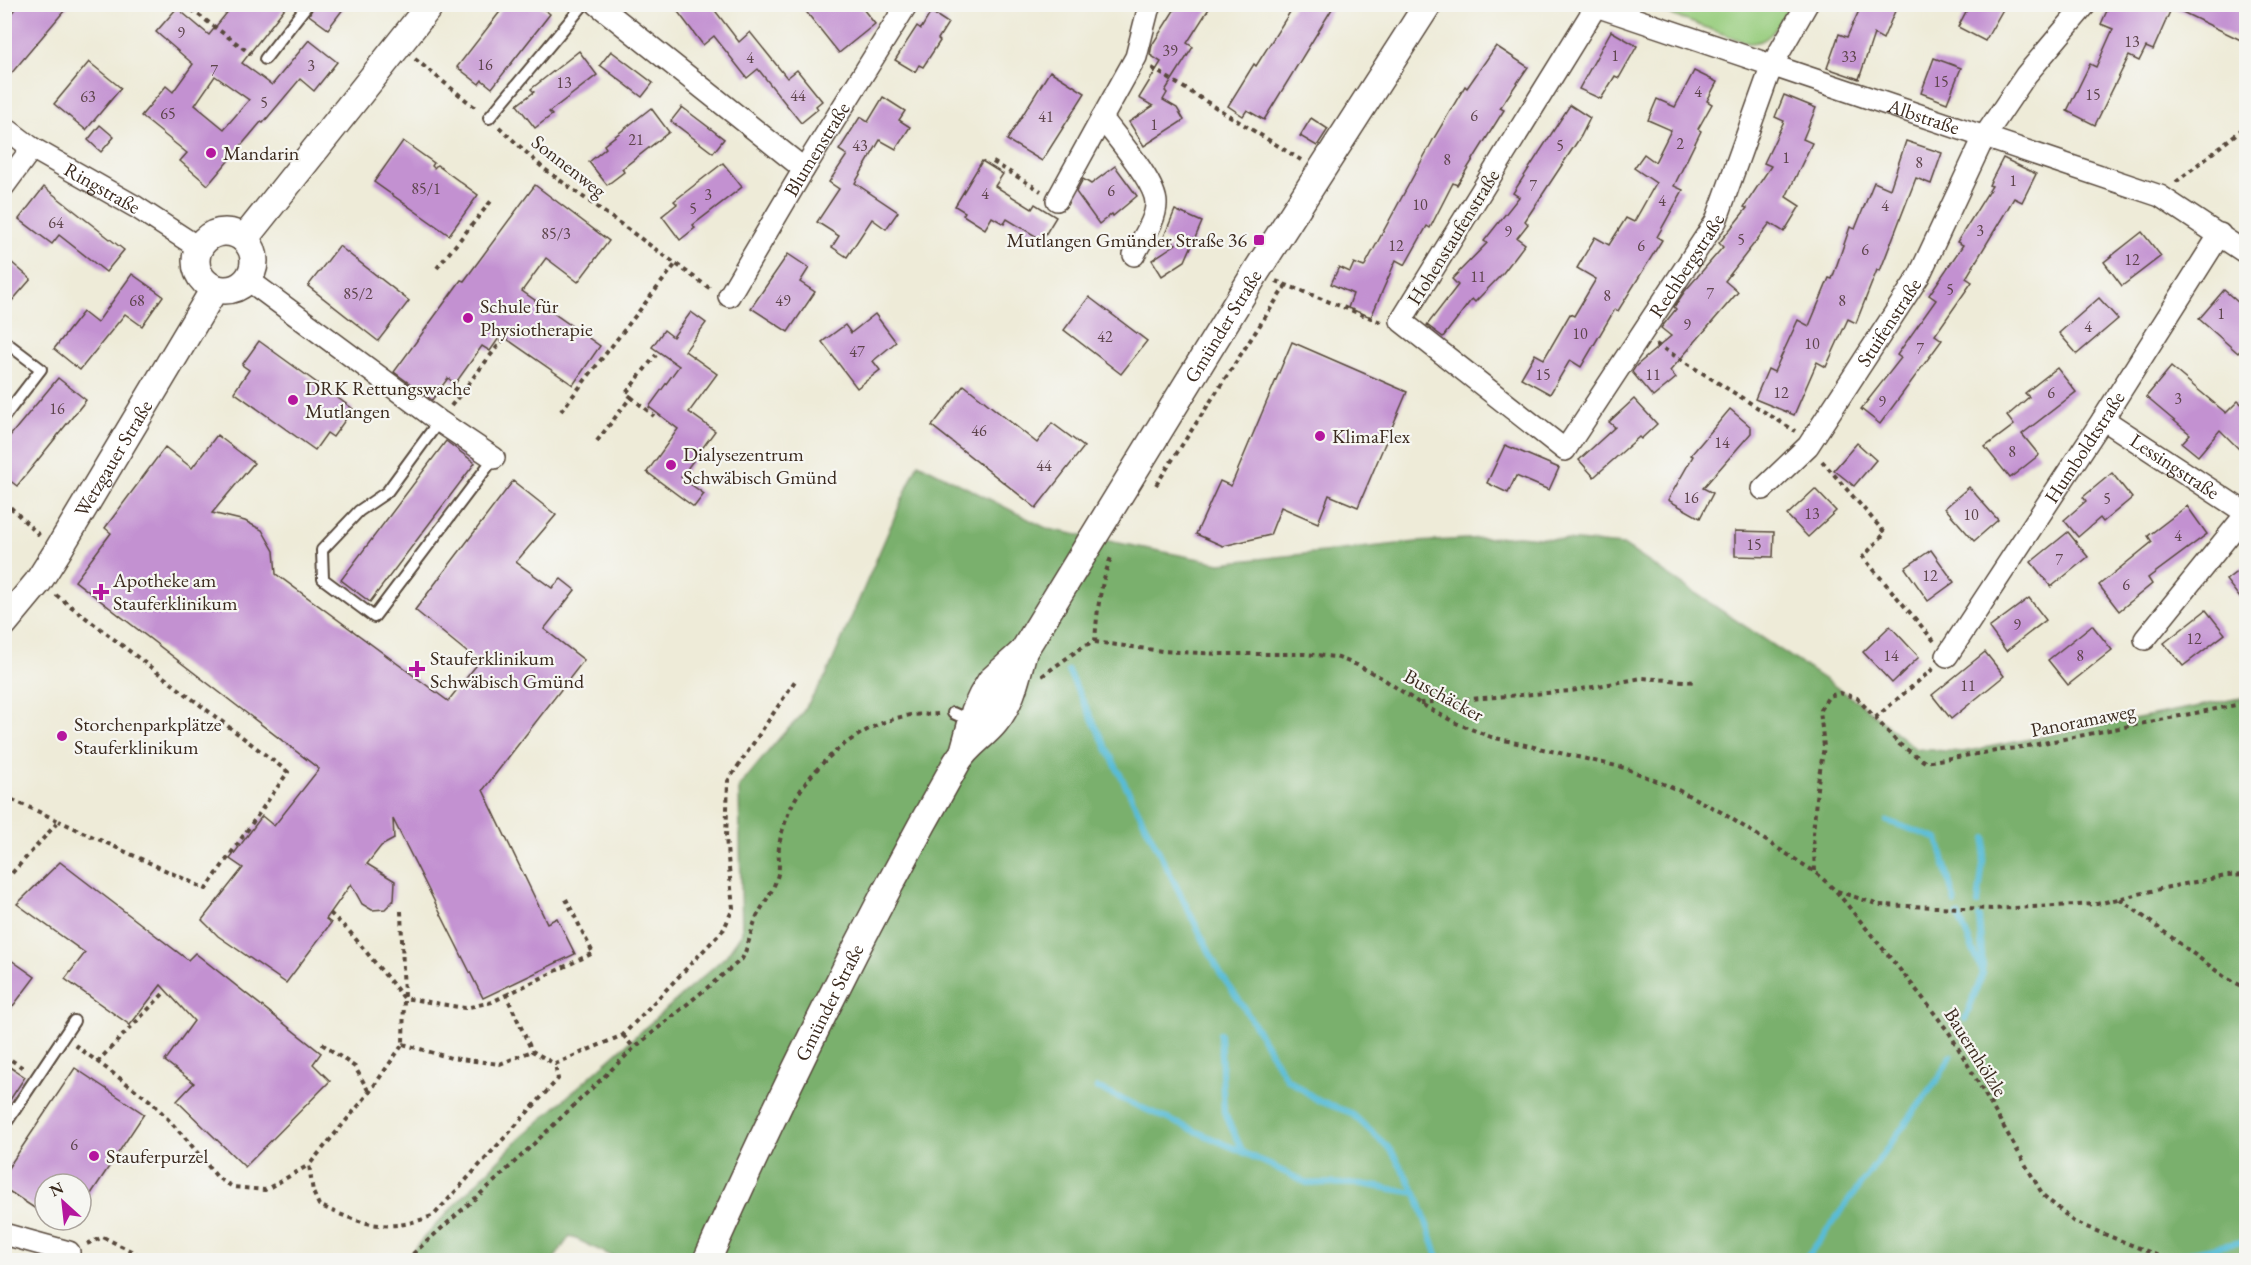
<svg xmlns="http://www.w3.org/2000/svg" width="2251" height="1265" font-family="'EB Garamond',serif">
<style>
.green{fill:#98cd7e;stroke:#6a7c4e;stroke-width:1.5}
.forest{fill:#7ab06d;stroke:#5a6d46;stroke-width:1.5}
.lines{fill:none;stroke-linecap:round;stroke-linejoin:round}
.stream{stroke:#58bcd6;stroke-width:6}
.building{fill:#c391d1;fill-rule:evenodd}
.service-casing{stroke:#56473a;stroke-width:14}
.minor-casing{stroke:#56473a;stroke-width:24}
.tertiary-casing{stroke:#56473a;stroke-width:30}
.path{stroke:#56473a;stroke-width:4;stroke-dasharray:4.5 4.5;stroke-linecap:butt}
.service{stroke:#fff;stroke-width:10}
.minor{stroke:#fff;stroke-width:21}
.tertiary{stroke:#fff;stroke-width:27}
.poi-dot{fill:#b5179e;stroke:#f6f6f2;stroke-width:2}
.labels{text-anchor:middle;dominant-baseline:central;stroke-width:4.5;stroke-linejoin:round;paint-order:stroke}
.number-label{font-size:16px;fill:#5d444b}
.street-label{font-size:20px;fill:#3b2a1e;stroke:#f6f6f2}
.poi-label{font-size:20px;fill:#3b2a1e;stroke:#f6f6f2;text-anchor:start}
</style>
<rect width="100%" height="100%" fill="#f6f6f2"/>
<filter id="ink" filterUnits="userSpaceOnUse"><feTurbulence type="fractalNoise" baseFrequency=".0167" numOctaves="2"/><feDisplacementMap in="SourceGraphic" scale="12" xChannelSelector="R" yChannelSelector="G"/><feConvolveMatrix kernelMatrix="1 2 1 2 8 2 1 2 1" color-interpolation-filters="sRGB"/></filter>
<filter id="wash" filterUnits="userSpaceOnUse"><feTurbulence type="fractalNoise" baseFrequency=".008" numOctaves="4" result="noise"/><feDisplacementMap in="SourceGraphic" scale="24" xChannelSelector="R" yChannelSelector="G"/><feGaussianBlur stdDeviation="1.35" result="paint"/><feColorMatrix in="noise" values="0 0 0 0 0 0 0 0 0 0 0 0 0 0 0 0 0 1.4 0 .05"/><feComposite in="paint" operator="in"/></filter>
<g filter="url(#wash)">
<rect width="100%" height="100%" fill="#eeebd8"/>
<path class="green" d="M1654,5H1790C1778,23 1772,44 1748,43L1660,11Z"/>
<path class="forest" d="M918,463L1048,529L1220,563L1417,542L1518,536L1623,545L1860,703L1916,749L1963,752L2246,697V1260H620L570,1236L553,1260H405L426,1235L515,1143L726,956L742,933L739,787L782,735L799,718L826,676Z"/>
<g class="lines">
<g class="stream">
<path d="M1068,671L1220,973L1243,1006L1286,1078L1319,1101L1351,1113L1391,1150L1416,1193L1439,1260"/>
<path d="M1887,821L1938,839L1955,903"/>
<path d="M1978,903L1986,838"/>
<path d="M1958,915L1983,973L1965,1019"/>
<path d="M1979,917L1983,967"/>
<path d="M1220,1034L1224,1112L1243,1152"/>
<path d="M1097,1088L1243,1152L1307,1183L1361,1184L1416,1193"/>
<path d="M2183,1254L2246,1241"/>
<path d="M1805,1260L1938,1079L1951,1056"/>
</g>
</g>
<g id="blocks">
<g class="building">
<path d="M19,4H70L4,82V22Z"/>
<path d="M234,4H288L242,63L272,85L309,40L337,62L314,91L300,79L263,123L261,122L208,185L180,161L187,153L141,116L166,86L173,92L193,64L156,32L177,8L209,35ZM215,76L249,100L224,129L195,105Z"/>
<path d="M315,4H347L328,29L309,15Z"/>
<path d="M506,4H538L550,14L492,88L482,80L479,84L457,67Z"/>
<path d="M672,4H710L739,42L750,32L787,78L797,70L822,101L816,106L818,109L801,123L758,69L747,78L714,36L703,45Z"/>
<path d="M800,4H859L875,24L839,53Z"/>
<path d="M1178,4H1212L1187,43L1193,47L1165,91L1167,93L1163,100L1177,108L1184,120L1144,146L1129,122L1153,106L1139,98L1161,62L1150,55L1152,45Z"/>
<path d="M1295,4H1335L1264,120L1247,110L1243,116L1228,106L1254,64L1256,66Z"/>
<path d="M1862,4H1898L1883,39L1874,34L1859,79L1827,68L1839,34L1847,37Z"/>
<path d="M1970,4H2006L1985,41L1958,27Z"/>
<path d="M2110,4H2240L2247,8V43L2172,7L2153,50L2146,47L2139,61L2129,56L2095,125L2067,111L2090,64L2096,67L2113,29L2101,24Z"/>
<path d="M931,12L948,23L938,39L940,41L923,67L919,65L915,72L895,60L917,26L921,29Z"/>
<path d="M1611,31L1637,46L1619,78L1615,76L1601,99L1579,89Z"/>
<path d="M1496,46L1528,67L1500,108L1504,110L1457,185L1453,183L1430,228L1427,226L1405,265L1396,260L1371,317L1348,308L1353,294L1331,284L1339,267L1350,272L1354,263L1364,267L1434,138L1465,86L1467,88Z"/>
<path d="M579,51L597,75L549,112L552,115L535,128L517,105L534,92L531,89Z"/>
<path d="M611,51L653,83L642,97L600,65Z"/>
<path d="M1934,58L1961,68L1947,103L1921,93Z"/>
<path d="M89,62L121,88L86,130L54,104Z"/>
<path d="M1050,71L1085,93L1042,161L1007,140Z"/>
<path d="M1694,71L1717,82L1707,101L1712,104L1698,129L1701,131L1674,186L1683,190L1657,237L1662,240L1618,311L1615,309L1581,367L1570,360L1550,394L1521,378L1535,354L1544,359L1570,314L1574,316L1596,279L1577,268L1595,237L1609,245L1626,218L1634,222L1656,183L1634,168L1644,154L1655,162L1671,130L1648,120L1657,99L1675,107Z"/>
<path d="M1784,95L1816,108L1803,139L1812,143L1786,197L1800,206L1784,232L1770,223L1725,281L1738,292L1670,371L1676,378L1653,397L1632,372L1636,366L1671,336L1661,328L1676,309L1674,307L1685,291L1723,247L1719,243L1747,208L1744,207L1771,166L1764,163L1784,121L1775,117Z"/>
<path d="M883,97L905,111L899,120L910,127L896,149L880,140L855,183L898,212L886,229L872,219L847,257L832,247L839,236L817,222L839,189L829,182L847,155L839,150L860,117L868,122Z"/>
<path d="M1570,105L1590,118L1581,136L1525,221L1528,224L1517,238L1525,244L1503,273L1475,302L1472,299L1443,337L1427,325L1458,285L1452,279L1487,243L1484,241L1519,197L1513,193Z"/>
<path d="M682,107L724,139L713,153L671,121Z"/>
<path d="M651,108L669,132L622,169L624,172L607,185L589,162L606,148L604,145Z"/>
<path d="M1311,118L1328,129L1317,146L1300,136Z"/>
<path d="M100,125L114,137L101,152L88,140Z"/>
<path d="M403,141L434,163L432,166L434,168L437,165L478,195L449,235L374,182Z"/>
<path d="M1906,141L1942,153L1931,184L1916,178L1880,271L1877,270L1856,323L1848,319L1826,367L1817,362L1794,415L1755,399L1768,369L1774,372L1798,320L1809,326L1829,278L1832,279L1850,227L1855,229L1874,182L1890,189Z"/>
<path d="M2003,158L2036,174L2022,202L2014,198L1966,278L1972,282L1935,335L1942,340L1880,424L1861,409L1901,358L1897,355L1936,300L1929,295L1963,245L1957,242L1992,186L1989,185Z"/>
<path d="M982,161L1003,174L995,186L1032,209L1035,204L1056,217L1042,240L1007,219L1004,224L992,217L985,229L963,215L965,212L955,206Z"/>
<path d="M723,163L742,187L693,225L695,228L680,240L662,216L677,204L674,201Z"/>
<path d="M1115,166L1137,196L1113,216L1112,214L1099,224L1076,192L1083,179L1091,184Z"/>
<path d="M535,185L609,241L578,282L546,258L522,291L600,346L573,385L501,335L490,351L482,346L455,384L448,378L432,400L394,372L461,280L464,281Z"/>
<path d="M44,187L124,250L106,272L59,235L52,244L19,219Z"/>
<path d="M1175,210L1202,222L1185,261L1162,276L1152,260L1176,244L1163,239Z"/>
<path d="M2142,232L2161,256L2122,286L2104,262Z"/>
<path d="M339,246L409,301L378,341L308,286Z"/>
<path d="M788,254L809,268L800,282L815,292L788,332L751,308Z"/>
<path d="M4,256L31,279L4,310Z"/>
<path d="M132,274L163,296L142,326L125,314L80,370L54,349L83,312L97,323Z"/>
<path d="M2224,290L2247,310V343L2238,353L2199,319Z"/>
<path d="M1089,297L1147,341L1121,374L1064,330Z"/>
<path d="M2099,298L2118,319L2077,354L2059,333Z"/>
<path d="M691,312L706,323L685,351L717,374L689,412L715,431L681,477L704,494L694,507L647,472L678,429L649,407L679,366L652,347L664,330L673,337Z"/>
<path d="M875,314L896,342L873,361L880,370L857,388L822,342L845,325L851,333Z"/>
<path d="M259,341L353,409L333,437L327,433L315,450L234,392L249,370L242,365Z"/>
<path d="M1292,342L1407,392L1358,507L1329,495L1318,523L1281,507L1270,535L1223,546L1196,534L1220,481L1231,486Z"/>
<path d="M2171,367L2226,413L2238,401L2247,409V457L2220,430L2198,456L2182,443L2190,434L2146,397Z"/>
<path d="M2057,368L2076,392L2022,434L2039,455L2010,478L1985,447L2014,425L2007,416L2029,397L2025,393Z"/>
<path d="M58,378L86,400L17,486L4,476V443Z"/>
<path d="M964,385L1037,443L1052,423L1084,447L1036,508L932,426Z"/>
<path d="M1634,399L1657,424L1641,439L1639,437L1594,477L1579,460L1615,427L1609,422Z"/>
<path d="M1730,409L1751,427V433L1703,488L1713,493L1700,518L1668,500L1693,456L1691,455Z"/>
<path d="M217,435L254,463L212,513L245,521L262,530L274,551L276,574L448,701L479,662L415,610L513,481L556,515L516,562L552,588L561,579L575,590L544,629L584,660L483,790L547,923L557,918L575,954L483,998L393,819L394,839L381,846L367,864L395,881L394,900L385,909L372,910L362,904L351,884L326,919L331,923L286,983L218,936L202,920L243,868L230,859L262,816L274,826L319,769L75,581L111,533L105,528L165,447L192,468Z"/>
<path d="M446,441L475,463L370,602L341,580Z"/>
<path d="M1857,443L1876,460L1854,486L1834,470Z"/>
<path d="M1505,445L1559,468L1549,490L1516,476L1508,493L1487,483Z"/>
<path d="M2112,473L2132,498L2103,522L2100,518L2078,537L2064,520L2086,501L2083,497Z"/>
<path d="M1969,487L1998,520L1974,541L1945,508Z"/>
<path d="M1815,489L1836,511L1808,537L1787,515Z"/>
<path d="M2187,506L2207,534L2148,578L2152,584L2119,611L2099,585L2152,542L2148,536Z"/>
<path d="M1735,531L1774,532L1773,557L1735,556Z"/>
<path d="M2068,532L2088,557L2051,587L2031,562Z"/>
<path d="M1931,550L1954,582L1928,601L1905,568Z"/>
<path d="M2247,564V607L2226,580Z"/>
<path d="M2029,598L2046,620L2006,651L1989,628Z"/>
<path d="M2206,610L2225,634L2183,666L2164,643Z"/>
<path d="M2092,625L2112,650L2068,685L2048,660Z"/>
<path d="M1890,626L1919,657L1892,683L1863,652Z"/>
<path d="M1985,652L2004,676L1951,719L1932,695Z"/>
<path d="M60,862L188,960L195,953L321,1053L313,1064L330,1081L245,1167L177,1101L194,1083L165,1061L194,1021L161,985L130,1025L65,979L85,953L17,904Z"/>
<path d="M4,955L35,977L4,1018Z"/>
<path d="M4,1063L25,1077L4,1109Z"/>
<path d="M75,1068L144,1114L81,1209V1184H45V1215L4,1188V1174Z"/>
</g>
</g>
</g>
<g filter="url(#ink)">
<use href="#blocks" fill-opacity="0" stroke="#56473a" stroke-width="1.5"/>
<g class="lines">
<defs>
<g id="service">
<path d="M265,59L308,4"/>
<path d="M489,118L584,4"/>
<path d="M4,341L41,369L4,417"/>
<path d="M439,421L387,492L359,511L322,550L323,579L374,617L494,458"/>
<path d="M953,713L971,721"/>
<path d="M4,1126L74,1021"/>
</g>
<g id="minor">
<path d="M597,4L804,169"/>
<path id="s1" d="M1590,4L2160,196L2246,253"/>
<path id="s2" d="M1596,6L1401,321L1565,450L1716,221L1772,65L1807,4"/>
<path id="s3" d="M4,127L32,148L136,207L199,248"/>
<path d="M4,186L32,148"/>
<path d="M1057,200L1102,118"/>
<path d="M1134,255C1141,240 1156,221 1156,204C1157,183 1115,136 1102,118L1136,57L1148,10L1151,4"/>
<path d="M247,279L439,421L494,458"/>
<path id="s4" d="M729,296L804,169L907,4"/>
<path id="s5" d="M2103,419L2246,513"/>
<path id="s6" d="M1763,489L1808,446L1919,276L1984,137L2026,75L2086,4"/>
<path d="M2145,639L2246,514"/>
<path id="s7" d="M1947,656L2103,419L2220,234"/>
<path d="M4,1234L69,1252"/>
</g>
<g id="tertiary">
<circle cx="225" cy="261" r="29"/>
<path d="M244,239L431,4"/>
<path id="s8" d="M4,623L38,582L57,552L215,288"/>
<path id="s9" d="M964,751L975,711L982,696L991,681L1023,652L1256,272L1428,4"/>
<path id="s10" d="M707,1260C783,1090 865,924 957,762C967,745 984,736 995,722C1012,701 1016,677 1023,652"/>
</g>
</defs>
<use href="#service" class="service-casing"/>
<use href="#minor" class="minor-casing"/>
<use href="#tertiary" class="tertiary-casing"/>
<g class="path">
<path d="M184,4L251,54"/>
<path d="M415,59L477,109"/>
<path d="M1152,68L1301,160"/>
<path d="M499,127L543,168L712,290"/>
<path d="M993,162L1041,191"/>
<path d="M2176,182L2246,126"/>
<path d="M437,268L492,200"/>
<path d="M1276,281L1381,322"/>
<path d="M1656,344L1795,431"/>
<path d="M631,397L654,416"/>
<path d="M451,406L508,333"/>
<path d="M561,411L675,265"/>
<path d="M597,441L631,397L626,393L656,355"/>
<path d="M1822,461L1885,533L1863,557L1934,641"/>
<path d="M1156,485L1286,285"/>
<path d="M4,501L41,537"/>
<path d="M56,595L288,772L206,889L59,821"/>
<path d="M1095,642C1097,611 1100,584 1112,555"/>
<path d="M1042,676L1085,645L1095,642L1162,651L1219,654H1305L1336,657L1357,665L1382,678L1419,703L1456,723L1491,737L1625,768L1678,790L1721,812L1815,872L1836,891L1922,997L1950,1034L2043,1195L2074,1222L2169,1260"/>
<path d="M1420,703L1571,691L1642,678L1696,682"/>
<path d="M1875,718L1934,668"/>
<path d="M4,796L59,821L4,882"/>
<path d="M1815,871L1813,834L1817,788L1824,747L1820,710L1829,696L1840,693L1857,698L1899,744L1925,762L2028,746L2246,703"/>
<path d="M1837,891L1879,905L1992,909L2097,904L2164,888L2226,876L2246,875"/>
<path d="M2120,899L2226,978L2246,988"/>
<path d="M401,911L404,998L403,1044L369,1093L309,1165L313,1192L319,1205C363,1225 387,1234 434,1215L558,1079L555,1064"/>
<path d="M330,913L349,931L404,998L465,1008L492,1002L506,995L532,1051L555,1064L623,1035L724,929L733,908L726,838L728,781L795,681"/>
<path d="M506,995L593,953L566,899"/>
<path d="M623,1035L634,1048"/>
<path d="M322,1044L355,1067L369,1092"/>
<path d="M403,1044L451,1058L500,1064L532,1051"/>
<path d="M75,1045L153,1103L187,1140L218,1178L233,1187L265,1190L309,1165"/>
<path d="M4,1055L26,1070"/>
<path d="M97,1062L166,991"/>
<path d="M87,1244L103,1237L149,1260"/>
<path d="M406,1260L498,1178L634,1048L742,959C749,945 751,930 757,916C765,901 774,890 778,874C780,866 778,856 779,847C780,838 783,828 786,820C802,771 858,723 911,715C920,714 929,715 938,714"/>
</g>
<use href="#service" class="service"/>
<use href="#minor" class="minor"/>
<use href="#tertiary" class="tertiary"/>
</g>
</g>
<g class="poi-dot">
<circle cx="211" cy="153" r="6"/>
<rect x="1253" y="234" width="12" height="12" rx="3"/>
<circle cx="468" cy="318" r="6"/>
<circle cx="293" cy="400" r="6"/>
<circle cx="1320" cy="436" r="6"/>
<circle cx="671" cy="465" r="6"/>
<path d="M98 583h6v6h6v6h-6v6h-6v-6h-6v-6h6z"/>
<path d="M414 660h6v6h6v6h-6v6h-6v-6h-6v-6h6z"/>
<circle cx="62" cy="736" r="6"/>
<circle cx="94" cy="1156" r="6"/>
</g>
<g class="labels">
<g class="number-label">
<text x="181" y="32">9</text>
<text x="2132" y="41">13</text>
<text x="1170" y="50">39</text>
<text x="1615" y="55">1</text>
<text x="1849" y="56">33</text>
<text x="750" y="57">4</text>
<text x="485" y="64">16</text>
<text x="311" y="65">3</text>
<text x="214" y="70">7</text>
<text x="1941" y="81">15</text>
<text x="564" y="82">13</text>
<text x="1698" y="91">4</text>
<text x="2093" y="94">15</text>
<text x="798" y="95">44</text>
<text x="88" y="96">63</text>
<text x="264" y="102">5</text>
<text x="168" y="113">65</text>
<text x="1474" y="115">6</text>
<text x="1046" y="116">41</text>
<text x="1154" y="124">1</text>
<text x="636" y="139">21</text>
<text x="1680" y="143">2</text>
<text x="860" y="145">43</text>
<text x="1560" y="145">5</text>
<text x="1786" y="157">1</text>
<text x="1447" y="159">8</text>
<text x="1919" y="162">8</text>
<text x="2013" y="180">1</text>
<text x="1533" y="185">7</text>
<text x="426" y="188">85/1</text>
<text x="1111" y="190">6</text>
<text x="985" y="193">4</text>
<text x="708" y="194">3</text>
<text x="1662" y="200">4</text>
<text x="1420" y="204">10</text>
<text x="1885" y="205">4</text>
<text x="693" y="208">5</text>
<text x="56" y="222">64</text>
<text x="1980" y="230">3</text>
<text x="1508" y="231">9</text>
<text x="556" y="233">85/3</text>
<text x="1741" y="239">5</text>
<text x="1396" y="245">12</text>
<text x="1641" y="245">6</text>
<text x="1865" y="249">6</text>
<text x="2132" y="259">12</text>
<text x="1478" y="276">11</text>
<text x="1950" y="289">5</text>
<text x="358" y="293">85/2</text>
<text x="1710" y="293">7</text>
<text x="1607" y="295">8</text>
<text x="137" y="300">68</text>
<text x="783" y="300">49</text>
<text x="1842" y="300">8</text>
<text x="2221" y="313">1</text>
<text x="1687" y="324">9</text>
<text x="2088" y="326">4</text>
<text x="1580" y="333">10</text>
<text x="1105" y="336">42</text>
<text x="1812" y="343">10</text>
<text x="1920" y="348">7</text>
<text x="857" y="351">47</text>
<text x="1543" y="374">15</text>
<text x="1653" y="374">11</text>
<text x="1781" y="392">12</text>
<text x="2051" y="392">6</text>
<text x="2178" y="398">3</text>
<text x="1882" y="401">9</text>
<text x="57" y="408">16</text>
<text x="979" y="430">46</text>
<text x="1722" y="442">14</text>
<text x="2012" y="451">8</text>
<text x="1044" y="465">44</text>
<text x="1691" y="497">16</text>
<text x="2107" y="498">5</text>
<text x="1812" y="513">13</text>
<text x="1971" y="514">10</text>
<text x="2178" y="535">4</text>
<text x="1754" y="544">15</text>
<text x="2059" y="559">7</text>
<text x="1930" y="575">12</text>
<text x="2126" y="584">6</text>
<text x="2017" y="624">9</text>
<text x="2194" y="638">12</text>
<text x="1891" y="655">14</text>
<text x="2080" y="655">8</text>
<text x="1968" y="685">11</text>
<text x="74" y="1144">6</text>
</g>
<g class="street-label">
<text stroke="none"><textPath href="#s1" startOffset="352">Albstraße</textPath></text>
<text stroke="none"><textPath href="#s4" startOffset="171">Blumenstraße</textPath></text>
<text transform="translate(569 166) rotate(38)">Sonnenweg</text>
<text stroke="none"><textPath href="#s3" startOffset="116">Ringstraße</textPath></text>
<text transform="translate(1453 237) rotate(-58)">Hohenstaufenstraße</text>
<text stroke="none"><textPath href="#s2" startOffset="800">Rechbergstraße</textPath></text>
<text stroke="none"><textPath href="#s6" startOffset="210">Stuifenstraße</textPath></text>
<text stroke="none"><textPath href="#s9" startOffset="501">Gmünder Straße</textPath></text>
<text stroke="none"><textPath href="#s7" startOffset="250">Humboldtstraße</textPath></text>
<text stroke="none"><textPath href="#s8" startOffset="198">Wetzgauer Straße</textPath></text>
<text stroke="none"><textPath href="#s5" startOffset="86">Lessingstraße</textPath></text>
<text transform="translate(1444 695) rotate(29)">Buschäcker</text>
<text transform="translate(2083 720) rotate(-11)">Panoramaweg</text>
<text stroke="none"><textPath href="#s10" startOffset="285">Gmünder Straße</textPath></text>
<text transform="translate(1976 1052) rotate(58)">Bauernhölzle</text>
</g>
<g class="poi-label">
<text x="223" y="153">Mandarin</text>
<text x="1247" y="240" text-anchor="end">Mutlangen Gmünder Straße 36</text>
<text x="480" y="306">Schule für<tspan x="480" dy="23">Physiotherapie</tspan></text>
<text x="305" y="388">DRK Rettungswache<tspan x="305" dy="23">Mutlangen</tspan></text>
<text x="1332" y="436">KlimaFlex</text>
<text x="683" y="454">Dialysezentrum<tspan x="683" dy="23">Schwäbisch Gmünd</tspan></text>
<text x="113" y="580">Apotheke am<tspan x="113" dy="23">Stauferklinikum</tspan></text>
<text x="430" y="658">Stauferklinikum<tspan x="430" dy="23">Schwäbisch Gmünd</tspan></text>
<text x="74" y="724">Storchenparkplätze<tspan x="74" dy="23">Stauferklinikum</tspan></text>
<text x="106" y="1156">Stauferpurzel</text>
</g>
</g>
<rect width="2251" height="1265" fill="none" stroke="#f6f6f2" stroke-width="24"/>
<g transform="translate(63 1202) rotate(333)"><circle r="28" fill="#f6f6f2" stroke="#aba49d" stroke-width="1.5"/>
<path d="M0-4.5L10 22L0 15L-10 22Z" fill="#b5179e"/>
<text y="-9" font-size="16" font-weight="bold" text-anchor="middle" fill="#3b2a1e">N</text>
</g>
</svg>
